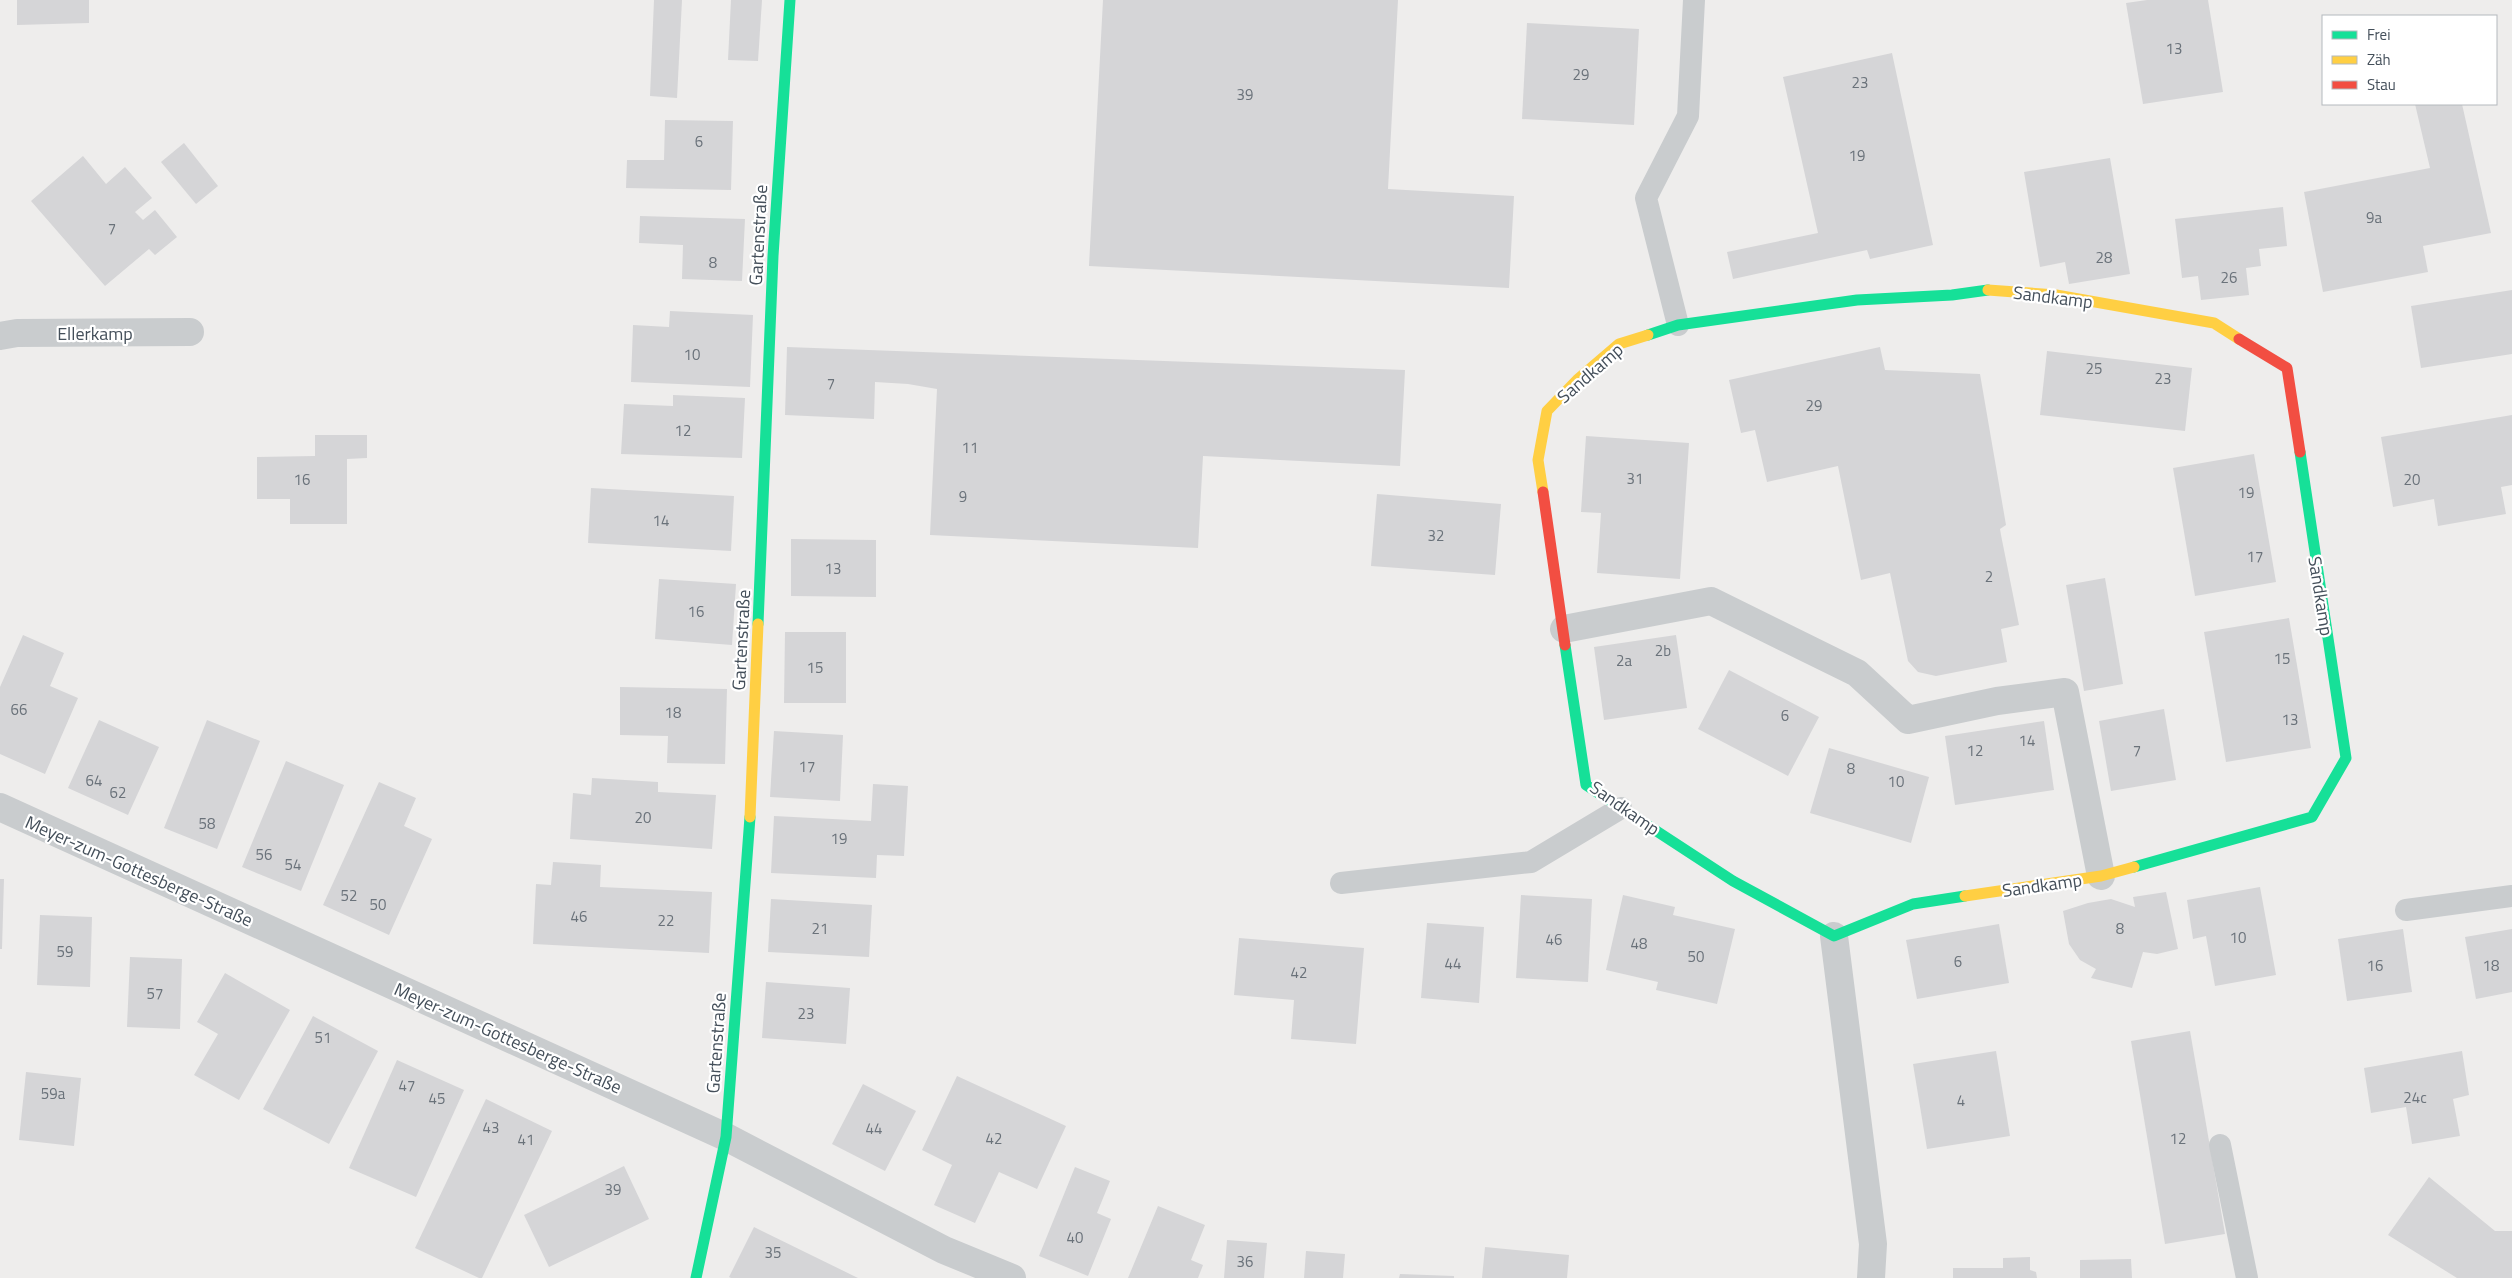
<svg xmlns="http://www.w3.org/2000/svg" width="2512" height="1278" font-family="'Titillium Web',sans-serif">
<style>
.building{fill:#d5d5d7}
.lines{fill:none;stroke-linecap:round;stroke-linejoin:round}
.lane{stroke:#c9ccce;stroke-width:22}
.street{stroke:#c9ccce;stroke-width:28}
.fast{stroke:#16e098;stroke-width:11}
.slow{stroke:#ffcf43;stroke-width:11}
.jam{stroke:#f24e42;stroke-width:11}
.labels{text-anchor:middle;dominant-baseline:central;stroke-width:4.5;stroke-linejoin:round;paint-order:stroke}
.number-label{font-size:15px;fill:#6a727a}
.street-label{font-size:18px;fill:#444f5a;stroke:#fff}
</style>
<rect width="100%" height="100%" fill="#eeedec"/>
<g class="building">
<path d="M17,0H89V23L17,25Z"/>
<path d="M654,0H682L677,98L650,96Z"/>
<path d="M731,0H762L758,61L728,60Z"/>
<path d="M1103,0H1398L1388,189L1514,196L1509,288L1089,266Z"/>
<path d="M2147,0H2208L2223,92L2143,104L2126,3Z"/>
<path d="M1527,23L1639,29L1634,125L1522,119Z"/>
<path d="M1892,53L1933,245L1870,259L1867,250L1733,279L1727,252L1818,233L1783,77Z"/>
<path d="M2415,104H2462L2491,233L2423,246L2428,272L2323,292L2304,192L2430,168Z"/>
<path d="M665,120L733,121L731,190L626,188L627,160H664Z"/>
<path d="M184,143L218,186L196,204L161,162Z"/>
<path d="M83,156L106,184L125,167L152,198L135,212L143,220L155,210L177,237L155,255L149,249L105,286L31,201Z"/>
<path d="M2110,158L2130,274L2069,284L2065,262L2040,267L2024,172Z"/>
<path d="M2283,207L2287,246L2259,249L2261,266L2246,268L2249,295L2201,300L2198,276L2182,278L2175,219Z"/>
<path d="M640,216L745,219L742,281L682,279L683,245L639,243Z"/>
<path d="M2512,290V354L2421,368L2411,306Z"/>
<path d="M670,311L753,315L750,387L631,382L633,325L669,327Z"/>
<path d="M787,347L1405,370L1400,466L1203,456L1198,548L930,535L937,389L908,384L875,382L874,419L785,415Z"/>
<path d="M1880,347L1885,370L1980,374L2006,525L2000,529L2001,535L2019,625L2001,629L2007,662L1936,676L1918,672L1908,661L1890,573L1861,580L1838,466L1767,482L1755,430L1741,433L1729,380Z"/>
<path d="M2047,351L2192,368L2185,431L2040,415Z"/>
<path d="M673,395L745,398L742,458L621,454L624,404L673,406Z"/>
<path d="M2512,415V485L2501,487L2506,514L2438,526L2434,499L2393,507L2381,437Z"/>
<path d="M315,435H367V458L347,459V524H290V499H257V457L315,456Z"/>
<path d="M1586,436L1689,443L1680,579L1597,573L1601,513L1581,512Z"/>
<path d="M2254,454L2276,582L2195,596L2173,468Z"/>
<path d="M591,488L734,496L731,551L588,543Z"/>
<path d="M1377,494L1501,504L1495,575L1371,566Z"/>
<path d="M791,539L876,540V597L791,596Z"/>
<path d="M2105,578L2123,684L2084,691L2066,585Z"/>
<path d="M659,579L736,584L732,645L655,639Z"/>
<path d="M2289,618L2311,748L2226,762L2204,632Z"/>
<path d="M785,632H846V703H784Z"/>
<path d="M23,635L64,653L50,686L78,698L45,774L0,754V687Z"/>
<path d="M1676,635L1687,708L1604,720L1594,647Z"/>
<path d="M1729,670L1819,717L1788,776L1698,729Z"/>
<path d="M620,687L727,689L725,764L667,763L668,736L620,735Z"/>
<path d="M2164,709L2176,780L2111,791L2099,721Z"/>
<path d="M99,720L159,747L128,815L68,788Z"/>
<path d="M207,720L260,741L217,849L164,828Z"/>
<path d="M2044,721L2054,790L1955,805L1945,736Z"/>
<path d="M774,731L843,735L840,801L770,797Z"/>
<path d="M1829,748L1929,777L1911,843L1810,813Z"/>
<path d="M286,761L344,785L301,891L242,867Z"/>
<path d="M592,778L658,782V792L716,795L712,849L570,839L573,793L591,795Z"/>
<path d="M379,782L416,798L404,826L432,839L389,935L323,905Z"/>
<path d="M873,784L908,786L904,856L877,855L876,878L771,873L774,816L871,821Z"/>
<path d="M553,862L601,865L600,887L712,892L709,953L533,944L536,884L551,885Z"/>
<path d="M0,879H4L2,949H0Z"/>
<path d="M2260,887L2276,975L2215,986L2206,936L2193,939L2187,900Z"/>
<path d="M2166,892L2178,949L2157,954L2143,952L2132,988L2091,978L2096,969L2080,960L2069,944L2063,911L2088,903L2111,899L2135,907L2133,897Z"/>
<path d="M1521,895L1592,899L1588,982L1516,978Z"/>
<path d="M1623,895L1675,907L1673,915L1735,929L1717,1004L1656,990L1658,982L1606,970Z"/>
<path d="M771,899L872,905L869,957L768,952Z"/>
<path d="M40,915L92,917L90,987L37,985Z"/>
<path d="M1427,923L1484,927L1479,1003L1421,998Z"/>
<path d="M1999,924L2009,983L1917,999L1906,940Z"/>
<path d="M2403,929L2412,992L2347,1001L2338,939Z"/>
<path d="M2512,929V992L2476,999L2465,937Z"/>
<path d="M1239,938L1364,948L1356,1044L1291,1039L1294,1000L1234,995Z"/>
<path d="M130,957L182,959L180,1029L127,1027Z"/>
<path d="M225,973L290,1010L239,1100L194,1075L218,1034L197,1022Z"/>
<path d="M766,982L850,988L846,1044L762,1038Z"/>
<path d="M313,1016L378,1051L329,1144L263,1109Z"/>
<path d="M2190,1031L2225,1234L2165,1244L2131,1041Z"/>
<path d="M1996,1051L2010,1136L1927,1149L1913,1064Z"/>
<path d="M2462,1051L2469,1095L2453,1099L2460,1136L2412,1144L2406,1107L2371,1113L2364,1068Z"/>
<path d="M397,1060L464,1090L416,1197L349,1168Z"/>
<path d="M26,1072L81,1078L74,1146L19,1140Z"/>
<path d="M957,1076L1066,1126L1037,1189L999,1172L975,1223L934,1205L952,1165L922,1150Z"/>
<path d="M863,1084L916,1111L885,1171L832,1144Z"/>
<path d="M486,1099L552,1131L482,1278H479L415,1248Z"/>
<path d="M624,1166L649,1219L549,1267L524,1215Z"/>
<path d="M1075,1167L1110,1181L1097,1213L1111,1219L1088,1276L1039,1256Z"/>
<path d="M2429,1177L2495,1231H2512V1278H2457L2388,1235Z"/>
<path d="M1158,1206L1205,1225L1191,1260L1203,1265L1198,1278H1128Z"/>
<path d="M754,1227L858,1278H731L729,1277Z"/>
<path d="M1227,1240L1267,1243L1264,1278H1224Z"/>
<path d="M1485,1247L1569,1255L1567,1278H1482Z"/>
<path d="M1306,1251L1345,1254L1343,1278H1304Z"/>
<path d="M2030,1257V1270L2036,1272L2037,1278H1953V1268H2003V1258Z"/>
<path d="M2131,1259L2132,1278H2080V1260Z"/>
<path d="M1400,1274L1454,1276V1278H1399Z"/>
</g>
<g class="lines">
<g class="lane">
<path d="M1678,325L1646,198L1688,116L1694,0"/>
<path d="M1341,883L1531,862L1621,808"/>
<path d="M2406,910L2512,896"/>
<path d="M2220,1145L2247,1278"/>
</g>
<g class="street">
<path d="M0,336L17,333L190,332"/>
<path d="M1564,629L1711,601L1857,673L1908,720L1997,701L2065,692L2101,876"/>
<path d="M0,807L726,1137L944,1250L1012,1278"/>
<path d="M1834,936L1873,1244L1871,1278"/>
</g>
<g class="fast">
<path d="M1648,335L1678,325L1857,300L1952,295L1988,290"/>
<path d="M758,624L773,256L790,0"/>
<path d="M1565,645L1586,785L1733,881L1834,936L1913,904L1965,896"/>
<path d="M2134,867L2312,817L2346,758L2300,452"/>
<path d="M696,1278L726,1137L750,817"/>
</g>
<g class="slow">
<path d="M1988,290L2056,295L2214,323L2239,339"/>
<path d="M1543,492L1538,460L1547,411L1577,380L1619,344L1648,335"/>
<path d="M750,817L758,624"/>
<path d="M1965,896L2101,876L2134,867"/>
</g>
<g class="jam">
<path d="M2239,339L2287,368L2300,452"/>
<path d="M1543,492L1565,645"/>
</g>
</g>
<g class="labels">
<g class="number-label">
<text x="2174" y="48">13</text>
<text x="1581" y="74">29</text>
<text x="1860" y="82">23</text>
<text x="1245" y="94">39</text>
<text x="699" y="141">6</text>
<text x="1857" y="155">19</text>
<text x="2374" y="217">9a</text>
<text x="112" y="228">7</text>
<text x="2104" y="257">28</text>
<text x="713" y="262">8</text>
<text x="2229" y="277">26</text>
<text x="692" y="354">10</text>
<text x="2094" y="368">25</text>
<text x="2163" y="378">23</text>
<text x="831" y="383">7</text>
<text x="1814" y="405">29</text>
<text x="683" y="430">12</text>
<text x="970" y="447">11</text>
<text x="1635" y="478">31</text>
<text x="302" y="479">16</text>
<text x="2412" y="479">20</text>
<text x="2246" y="492">19</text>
<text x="963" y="496">9</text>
<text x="661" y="520">14</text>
<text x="1436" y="535">32</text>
<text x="2255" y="556">17</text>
<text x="833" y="568">13</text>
<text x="1989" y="576">2</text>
<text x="696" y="611">16</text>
<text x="1663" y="650">2b</text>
<text x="2282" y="658">15</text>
<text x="1624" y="660">2a</text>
<text x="815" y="667">15</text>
<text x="19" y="709">66</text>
<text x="673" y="712">18</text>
<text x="1785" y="715">6</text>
<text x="2290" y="719">13</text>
<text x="2027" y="740">14</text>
<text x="1975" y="750">12</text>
<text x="2137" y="750">7</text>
<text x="807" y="766">17</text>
<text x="1851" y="768">8</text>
<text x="94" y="780">64</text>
<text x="1896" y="781">10</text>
<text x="118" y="792">62</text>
<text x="643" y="817">20</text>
<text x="207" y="823">58</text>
<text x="839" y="838">19</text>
<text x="264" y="854">56</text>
<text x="293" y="864">54</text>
<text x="349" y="895">52</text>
<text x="378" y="904">50</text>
<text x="579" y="916">46</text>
<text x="666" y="920">22</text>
<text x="820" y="928">21</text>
<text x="2120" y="928">8</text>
<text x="2238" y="937">10</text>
<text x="1554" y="939">46</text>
<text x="1639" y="943">48</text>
<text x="65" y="951">59</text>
<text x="1696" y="956">50</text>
<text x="1958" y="961">6</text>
<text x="1453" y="963">44</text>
<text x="2375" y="965">16</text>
<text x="2491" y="965">18</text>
<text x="1299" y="972">42</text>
<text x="155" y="993">57</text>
<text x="806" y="1013">23</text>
<text x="323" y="1037">51</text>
<text x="407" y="1085">47</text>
<text x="53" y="1093">59a</text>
<text x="2415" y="1097">24c</text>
<text x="437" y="1098">45</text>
<text x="1961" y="1100">4</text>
<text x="491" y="1127">43</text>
<text x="874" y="1128">44</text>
<text x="994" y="1138">42</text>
<text x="2178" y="1138">12</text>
<text x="526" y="1139">41</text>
<text x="613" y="1189">39</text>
<text x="1075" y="1237">40</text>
<text x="773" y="1252">35</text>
<text x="1245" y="1261">36</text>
</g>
<g class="street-label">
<text transform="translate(758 235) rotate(-87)">Gartenstraße</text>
<text transform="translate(2053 297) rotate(7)">Sandkamp</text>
<text x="95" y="333">Ellerkamp</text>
<text transform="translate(1590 373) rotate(-41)">Sandkamp</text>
<text transform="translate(2321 596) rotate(81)">Sandkamp</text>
<text transform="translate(741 640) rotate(-87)">Gartenstraße</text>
<text transform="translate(1625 808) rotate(35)">Sandkamp</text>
<text transform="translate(139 871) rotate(24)">Meyer-zum-Gottesberge-Straße</text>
<text transform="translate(2042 885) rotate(-8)">Sandkamp</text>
<text transform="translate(508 1038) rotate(24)">Meyer-zum-Gottesberge-Straße</text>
<text transform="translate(716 1043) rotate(-86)">Gartenstraße</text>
</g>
</g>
<rect x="2322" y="15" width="175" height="90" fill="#ffffff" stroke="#b4b9bd"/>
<rect x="2332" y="31" width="25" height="8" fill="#16e098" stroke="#b4b9bd"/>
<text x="2367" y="40" font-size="15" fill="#444f5a">Frei</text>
<rect x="2332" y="56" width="25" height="8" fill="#ffcf43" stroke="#b4b9bd"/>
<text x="2367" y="65" font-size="15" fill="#444f5a">Zäh</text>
<rect x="2332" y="81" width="25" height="8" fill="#f24e42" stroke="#b4b9bd"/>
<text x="2367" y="90" font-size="15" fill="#444f5a">Stau</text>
</svg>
